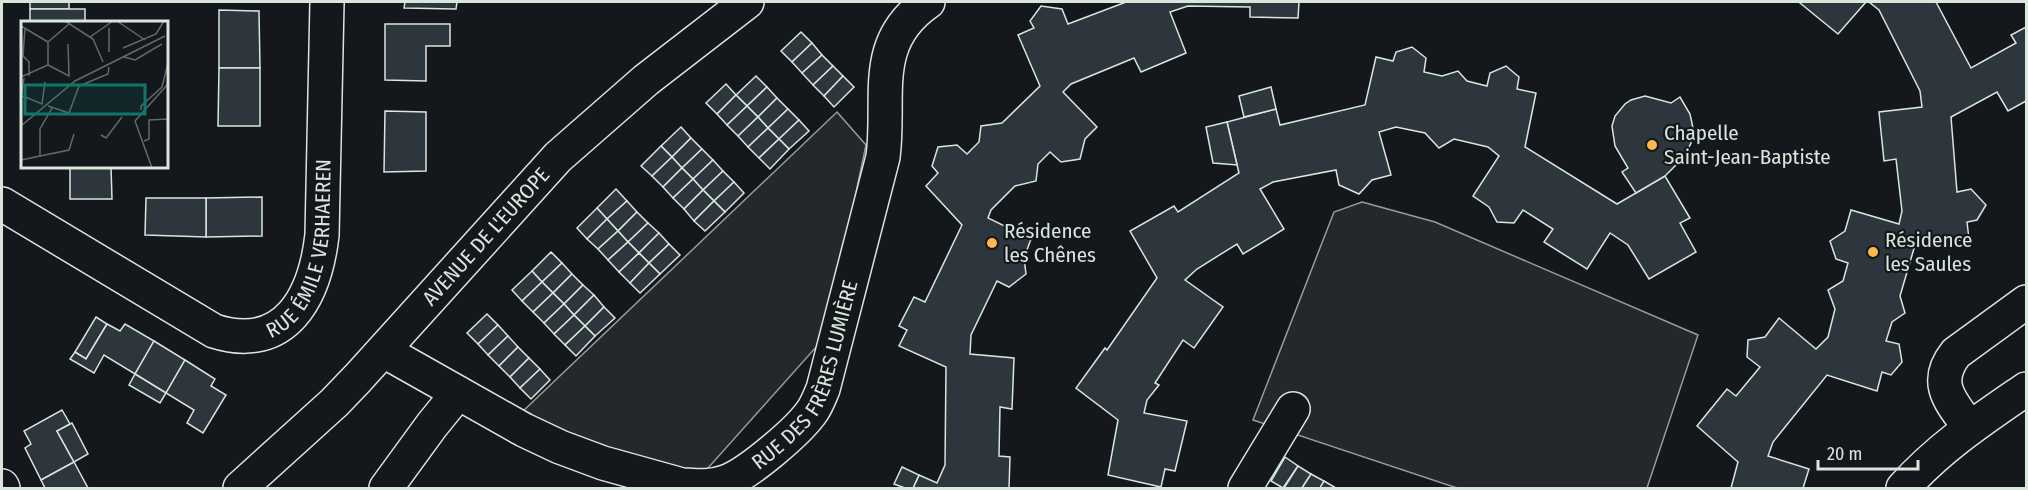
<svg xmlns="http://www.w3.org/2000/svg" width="2028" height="490" font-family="'Fira Sans Condensed',sans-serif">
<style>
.parking{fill:#24282b;stroke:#939e99;stroke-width:1.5}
.building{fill:#2c363c;stroke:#d8e6dc;stroke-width:1.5}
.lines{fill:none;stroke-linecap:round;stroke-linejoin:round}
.minor-casing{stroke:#d8e6dc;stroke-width:36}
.minor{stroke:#14181c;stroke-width:33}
.poi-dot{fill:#ffb74d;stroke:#14181c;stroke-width:2}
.labels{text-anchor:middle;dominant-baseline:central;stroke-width:4.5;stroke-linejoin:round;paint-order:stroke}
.poi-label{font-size:21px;fill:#d8e6dc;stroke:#14181c;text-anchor:start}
.street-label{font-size:21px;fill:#d8e6dc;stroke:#14181c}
.inset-road{fill:none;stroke:#626a69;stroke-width:1.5}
.view{fill:#0f766e;fill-opacity:0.15;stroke:#0f766e;stroke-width:3}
.inset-edge{fill:none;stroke:#d8e6dc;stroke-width:3}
</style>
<rect width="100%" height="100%" fill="#14181c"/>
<g class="parking">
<path d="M837,112L866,145L826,336L700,477L635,461L521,413Z"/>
<path d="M1362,202L1435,222L1698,335L1647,488H1457L1253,420L1334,212Z"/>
</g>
<g class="building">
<rect x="30" y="2" width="39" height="7"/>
<path d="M405,2H457L456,9L404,8Z"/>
<path d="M1126,2H1299L1298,18L1250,17V7L1188,6L1170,12L1186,53L1141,72L1134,58L1071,84L1063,92L1097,127L1085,139L1080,159L1061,162L1050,152L1038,164L1036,181L1015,186L991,210L988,218L1031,239L1024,258L1026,274L1009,287L997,281L971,335L970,354L1014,358L1012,409L1000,407L999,456L1010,457L1009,488H913L919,475L937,483L945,465L946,367L899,346L907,330L899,326L914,297L925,302L962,225L926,186L938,173L932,166L938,147L957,145L967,154L979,142L981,126L1002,123L1040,86L1018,35L1034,28L1030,21L1041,6L1062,9L1068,24Z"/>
<path d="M1801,2H1866L1838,34L1800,3Z"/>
<path d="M1869,2H1936L1971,68L2016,43L2011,35L2026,27V101L2008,111L1997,92L1951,117L1957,192L1971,189L1986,205L1977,220L1967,222L1969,239L1915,245L1900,296L1905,313L1892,322L1886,341L1899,344L1902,362L1891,375L1882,372L1877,391L1827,375L1773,442L1768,456L1809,469L1803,488H1731L1738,462L1697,426L1727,389L1736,396L1760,367L1747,357L1748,340L1765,337L1779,318L1816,349L1828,337L1835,309L1828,290L1843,281L1848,263L1836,259L1830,241L1845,231L1851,210L1899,224L1902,211L1896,159L1884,161L1879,112L1922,107L1920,91L1879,10Z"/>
<rect x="30" y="9" width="55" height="13"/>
<path d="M219,10L259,11L260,68H219Z"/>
<path d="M385,24H450V46H426V81L385,80Z"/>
<path d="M801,32L812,43L792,62L781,51Z"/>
<path d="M812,43L822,55L802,73L792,62Z"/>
<path d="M1412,47L1426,58L1424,72L1442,76L1458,71L1467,81L1487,86L1490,73L1506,66L1519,77L1517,89L1536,93L1525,147L1617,204L1665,176L1690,218L1680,223L1696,252L1649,279L1628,245L1610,233L1587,269L1544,242L1553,229L1523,210L1514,223L1497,222L1489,207L1473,196L1499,156L1488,147L1454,139L1439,148L1425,133L1396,127L1379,132L1391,175L1372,180L1359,194L1339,185L1336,170L1273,182L1260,189L1284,229L1243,254L1237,244L1197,269L1185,280L1223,307L1194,348L1183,340L1155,383L1159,385L1147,400L1144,413L1187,421L1175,471L1165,469L1161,487L1108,475L1118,420L1076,388L1105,348L1107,350L1157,278L1130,231L1174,206L1178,212L1239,173L1227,122L1276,109L1280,125L1365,105L1376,57L1393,61L1396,52Z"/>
<path d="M822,55L833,66L813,85L802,73Z"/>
<path d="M833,66L843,76L824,96L813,85Z"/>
<path d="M219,68H260V126H218Z"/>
<path d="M756,76L767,87L747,106L736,95Z"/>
<path d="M843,76L854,87L834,107L824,96Z"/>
<path d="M726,84L736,95L717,114L706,103Z"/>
<path d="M767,87L777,98L758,117L747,106Z"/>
<path d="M1271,87L1276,109L1244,117L1239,96Z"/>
<path d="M736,95L747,106L727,125L717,114Z"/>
<path d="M1645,96L1671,103L1680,97L1690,114L1693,128L1691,143L1684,157L1665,176L1636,193L1622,172L1628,168L1615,146L1612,126L1615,116L1625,104L1631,100Z"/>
<path d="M777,98L788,109L768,128L758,117Z"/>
<path d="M747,106L758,117L738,136L727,125Z"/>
<path d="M788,109L799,120L779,139L768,128Z"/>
<path d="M385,111L426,112V171L384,172Z"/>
<path d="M758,117L768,128L748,147L738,136Z"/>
<path d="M799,120L809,131L789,149L779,139Z"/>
<path d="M1227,122L1237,165L1213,163L1206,127Z"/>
<path d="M681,127L691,138L672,157L661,146Z"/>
<path d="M768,128L779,139L759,158L748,147Z"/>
<path d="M691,138L702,149L682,168L672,157Z"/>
<path d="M779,139L789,149L770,169L759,158Z"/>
<path d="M661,146L672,157L652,176L641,166Z"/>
<path d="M702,149L713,160L693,179L682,168Z"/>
<path d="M672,157L682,168L663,187L652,176Z"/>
<path d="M713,160L723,171L703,190L693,179Z"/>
<path d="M70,166H111L112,199H70Z"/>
<path d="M682,168L693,179L673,198L663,187Z"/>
<path d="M723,171L734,182L714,201L703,190Z"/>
<path d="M693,179L703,190L684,209L673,198Z"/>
<path d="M734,182L744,193L725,212L714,201Z"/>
<path d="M616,189L627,201L607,219L597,208Z"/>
<path d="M703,190L714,201L694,221L684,209Z"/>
<path d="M262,197V236L206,237V198Z"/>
<path d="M146,198H206V237L145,235Z"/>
<path d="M627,201L637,212L618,231L607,219Z"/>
<path d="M714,201L725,212L705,231L694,221Z"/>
<path d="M597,208L607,219L587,239L577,228Z"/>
<path d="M637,212L648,223L628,242L618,231Z"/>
<path d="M607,219L618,231L598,249L587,239Z"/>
<path d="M648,223L659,233L639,253L628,242Z"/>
<path d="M618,231L628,242L608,260L598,249Z"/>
<path d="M659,233L669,244L649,263L639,253Z"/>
<path d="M628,242L639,253L619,272L608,260Z"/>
<path d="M669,244L680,255L660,274L649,263Z"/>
<path d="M551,252L562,263L542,282L532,271Z"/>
<path d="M639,253L649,263L630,283L619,272Z"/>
<path d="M562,263L572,274L553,293L542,282Z"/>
<path d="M649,263L660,274L640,293L630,283Z"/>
<path d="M532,271L542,282L522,301L512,290Z"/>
<path d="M572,274L583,285L564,304L553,293Z"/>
<path d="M542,282L553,293L533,312L522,301Z"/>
<path d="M583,285L594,295L574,315L564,304Z"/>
<path d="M553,293L564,304L544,323L533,312Z"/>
<path d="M594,295L604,307L585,326L574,315Z"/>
<path d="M564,304L574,315L554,334L544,323Z"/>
<path d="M604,307L615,318L595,336L585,326Z"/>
<path d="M487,314L498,325L478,344L467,333Z"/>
<path d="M574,315L585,326L565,345L554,334Z"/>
<path d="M96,317L107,324L86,359L75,352Z"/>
<path d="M107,324L120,331L125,324L154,341L135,374L104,355L94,373L70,359L75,352L86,359Z"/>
<path d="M498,325L508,336L488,355L478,344Z"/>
<path d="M585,326L595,336L576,356L565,345Z"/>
<path d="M508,336L518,347L499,366L488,355Z"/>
<path d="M154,341L185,360L166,393L135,374Z"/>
<path d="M518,347L529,358L510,377L499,366Z"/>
<path d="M529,358L540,369L520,388L510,377Z"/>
<path d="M185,360L215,379L211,386L226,395L203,433L187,423L194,410L166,393Z"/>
<path d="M540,369L550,380L531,399L520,388Z"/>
<path d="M135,374L166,393L160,403L129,385Z"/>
<path d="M62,410L70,424L57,431L74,462L41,480L25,448L31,444L24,431Z"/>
<path d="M72,423L88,454L74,462L57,431Z"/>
<path d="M1285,457L1298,466L1283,488L1271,481Z"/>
<path d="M74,462L88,488H45L41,480Z"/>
<path d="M1298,466L1311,474L1302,488H1284Z"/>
<path d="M902,467L919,475L913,488H905L894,484Z"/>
<path d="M1311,474L1324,481L1320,488H1302Z"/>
<path d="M1324,481L1336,488H1320Z"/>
</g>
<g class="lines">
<defs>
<g id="minor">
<path id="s1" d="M2,204L214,331C286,354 315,296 322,235L327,2"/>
<path id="s2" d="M384,351L524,430L560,447L603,463L682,485C698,486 713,487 728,481C750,472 800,430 813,410C817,404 820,396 823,389L883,157C891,97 869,43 928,2"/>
<path d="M1970,428C1951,402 1932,383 1956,353L2026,302"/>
<path d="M2,486L3,488"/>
<path id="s3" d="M240,488L334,403L358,378L558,157L646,80L747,2"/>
<path d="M386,488L432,425L458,393"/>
<path d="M1245,488L1293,409"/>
<path d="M1903,488C1940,447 1981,420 2026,389"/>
</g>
</defs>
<use href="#minor" class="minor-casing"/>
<use href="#minor" class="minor"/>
</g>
<g class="poi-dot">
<circle cx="1652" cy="145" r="6"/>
<circle cx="992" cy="243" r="6"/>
<circle cx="1873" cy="252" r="6"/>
</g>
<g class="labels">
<g class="poi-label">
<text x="1664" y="133">Chapelle<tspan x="1664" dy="24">Saint-Jean-Baptiste</tspan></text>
<text x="1004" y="231">Résidence<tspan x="1004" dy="24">les Chênes</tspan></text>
<text x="1885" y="240">Résidence<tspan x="1885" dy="24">les Saules</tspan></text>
</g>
<g class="street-label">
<text stroke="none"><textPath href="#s3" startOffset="352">AVENUE DE L'EUROPE</textPath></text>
<text stroke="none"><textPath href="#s1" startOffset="398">RUE ÉMILE VERHAEREN</textPath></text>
<text stroke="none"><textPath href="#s2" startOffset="514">RUE DES FRÈRES LUMIÈRE</textPath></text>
</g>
</g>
<g transform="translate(21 21)">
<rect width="147" height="147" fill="#14181c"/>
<path class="inset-road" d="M44,0L72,18L82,41M96,0L124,19M0,5L27,21M4,7L2,35L8,41V55M88,7V31M69,16L92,0M27,21L48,3M102,27L135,13L143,0M103,36L114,39L141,23M27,44L48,55L47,23M0,56L27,44V21M2,75L21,83L24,61M0,78L3,57M27,85L48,92L58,65L87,53L88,46M120,89V85L141,66L147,42M114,100L147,63M114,100L131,147M0,105L54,60L144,15M80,114L85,117L101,96M123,120L128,118V99L147,98M19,135V108L31,87M0,139L48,129L53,113"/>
<path class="view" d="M4,64H124V93H4Z"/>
<rect width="147" height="147" class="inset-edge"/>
</g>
<rect width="2028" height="490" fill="none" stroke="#d8e6dc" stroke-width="6"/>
<path d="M1818 460v9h100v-9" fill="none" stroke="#d8e6dc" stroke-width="3"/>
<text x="1827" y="460" font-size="18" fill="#d8e6dc" stroke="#14181c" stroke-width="4.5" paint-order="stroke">20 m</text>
</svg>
